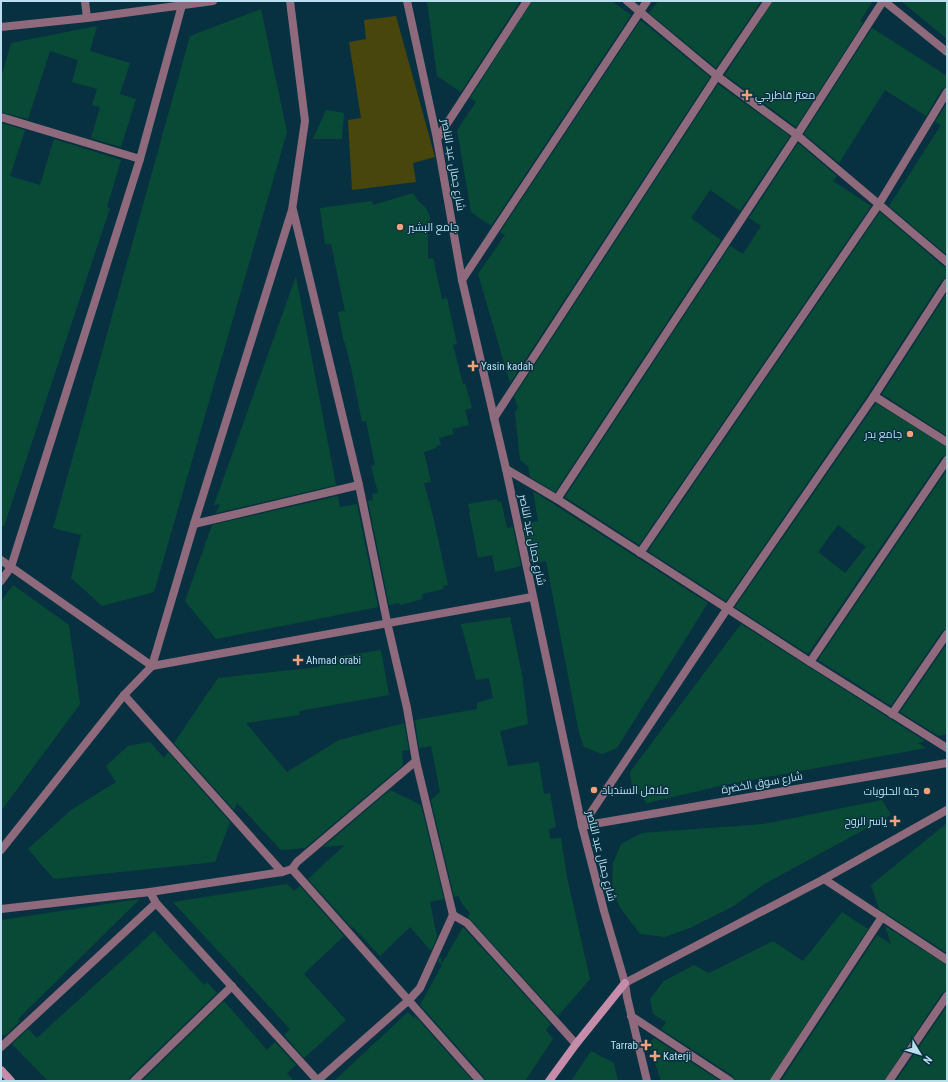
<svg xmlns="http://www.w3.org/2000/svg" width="948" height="1082" font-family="'Roboto Condensed',Cairo,sans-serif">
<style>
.green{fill:#48460d}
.building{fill:#094a36;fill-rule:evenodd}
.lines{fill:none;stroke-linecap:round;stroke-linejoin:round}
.street{stroke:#8f6a7d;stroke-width:8}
.secondary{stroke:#c68dab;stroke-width:8}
.poi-dot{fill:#f1a27b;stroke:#073140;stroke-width:1.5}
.labels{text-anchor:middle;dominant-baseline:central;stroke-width:3;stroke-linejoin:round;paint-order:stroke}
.poi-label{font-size:11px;fill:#bbdeee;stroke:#073140;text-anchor:start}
.street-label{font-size:11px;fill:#bbdeee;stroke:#073140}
</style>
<rect width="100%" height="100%" fill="#073140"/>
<path class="green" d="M396,16L435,157L413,163L416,182L352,190L348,120L361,118L349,42L366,39L364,20Z"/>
<g class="building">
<path d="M427,1H520L461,92L437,76Z"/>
<path d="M532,1H612L631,15L491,226L471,212L457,130L476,102L470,98Z"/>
<path d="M658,1H761L716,68L649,13Z"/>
<path d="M773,1H873L860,21L863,23L796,127L725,75Z"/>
<path d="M901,1H947V39Z"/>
<path d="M261,9L287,132L154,592L102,606L71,578L81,535L53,528L190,36Z"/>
<path d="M640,21L643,22L710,77L510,383L478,274L505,235L500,232Z"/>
<path d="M97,26L90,51L130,63L120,94L136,99L121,147L91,138L100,107L92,105L97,89L72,82L78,60L50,51L28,119L1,112V78L11,43Z"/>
<path d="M872,28L947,76V87L942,89L926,116L885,90L839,163L804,134Z"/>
<path d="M718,84L790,136L740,211L710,190L691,218L721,240L555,492L530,477L528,466L520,460L515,412L518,408L514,397Z"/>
<path d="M947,103V255L889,206L941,125L935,122Z"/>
<path d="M326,110L344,113L342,139H313Z"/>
<path d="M1,123L25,130L10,176L40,185L54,139L121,160L107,207L110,208L4,526H1Z"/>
<path d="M798,143L837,176L833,181L871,206L639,545L565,497L730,246L743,254L761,226L749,218Z"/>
<path d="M413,193L418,201L426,208L430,217L428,229V259L433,258L442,299L447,298L457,344L453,345L463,384L465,383L472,408L465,410L469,425L452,429L454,434L439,438L441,445L436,446V448L424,452L431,482L424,483L433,516L448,585L443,586L444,589L422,594L423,599L400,605L399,603L389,605L368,501L373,500L372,494L378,493L371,466L375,465L366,421L362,422L351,367L345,343H344L338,312L345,311L331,244H325L320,208L372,201L373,205Z"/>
<path d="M880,212L943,266L947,267V278L942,280L869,393L726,601L648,551Z"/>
<path d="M296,276L336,485L216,513L220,504L214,505Z"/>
<path d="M947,293V436L882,394Z"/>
<path d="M876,403L947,447V455L942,457L808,654L735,607ZM838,525L866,547L845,573L818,552Z"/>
<path d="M947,470V629L942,631L891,706L818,660Z"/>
<path d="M533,491L708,603L617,748L602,754L584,747L579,733L546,561L532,564L523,525L538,521Z"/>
<path d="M338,496L340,507L357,504L378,607L216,639L185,601L212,525Z"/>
<path d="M497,499L498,502L501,501L507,528L513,527L521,566L495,572L492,555L478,558L469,512H470L468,504Z"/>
<path d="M13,585L69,625L80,704L1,811V601Z"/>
<path d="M510,617L522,674L528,724L500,731L508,766L539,762L544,794L550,793L556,827L549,829L550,839L561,838L567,877L590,979L558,1016L468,917L470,913L463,905L458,896L454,897L431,800L440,792L431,746L419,748L415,720L477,709V703L493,698L489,678L476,680L461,624Z"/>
<path d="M741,624L925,741L918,743L926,748L724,785L647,803L632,786L630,772Z"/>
<path d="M947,644V734L939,736L900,712Z"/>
<path d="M381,650L389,695L299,711L300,715L246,723L287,772L339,740L404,723L409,750L402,751L403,765L305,848L281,850L237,803L234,810L174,743L218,678L319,667L318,660Z"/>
<path d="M150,742L164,758L168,752L230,822L215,862L54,879L28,849L71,810L116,782L106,766L128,746Z"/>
<path d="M390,790L421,805L444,899L430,902L437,937L431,951L410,927L380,956L353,927L352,928L308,879L345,845L323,847Z"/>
<path d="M882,800L891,815L766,883L732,907L690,928L665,937L640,934L619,906L612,883L613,863L621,844L642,833L764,824Z"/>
<path d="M947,823V953L879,909L871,885Z"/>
<path d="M287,884L294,891L300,886L344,936L304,974L346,1020L304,1058L284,1035L290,1029L173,902Z"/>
<path d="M140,899L18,1019L20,1021L5,1036L3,1034L1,1036V920Z"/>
<path d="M842,912L868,929L769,1081H735L733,1076L661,1029L666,1022L653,1014L650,999L664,981L694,965L709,973L773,941L803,961Z"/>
<path d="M885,926L947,965V991L942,993L884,1081H781L877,935L891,944Z"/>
<path d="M463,927L551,1024L546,1030L553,1039L525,1081H485L484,1077L420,1005L442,965L438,961L440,956L442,964Z"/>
<path d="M154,931L204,985L207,982L217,993L130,1077L129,1081H48L12,1044L28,1029L37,1038Z"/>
<path d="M224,1001L267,1050L275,1042L296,1065L287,1073L294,1081H142Z"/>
<path d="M947,1006V1081H896Z"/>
<path d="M408,1012L414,1018L415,1016L473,1081H334Z"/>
<path d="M654,1038L720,1081H661L649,1043Z"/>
<path d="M591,1051L614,1063L618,1081H571Z"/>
</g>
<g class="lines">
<g class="street">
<path d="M85,1L87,18"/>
<path d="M407,1L437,139L462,280L506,469L582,826L604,911L625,983L627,997L647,1081"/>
<path d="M627,1L717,76L797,135L947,262"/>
<path d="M884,1L947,52"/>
<path d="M1,27L87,18L213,1"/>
<path d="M1,117L140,159"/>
<path d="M437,139L527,1"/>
<path d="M293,210L359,485L387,622L407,708L416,761L453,915L467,923L576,1044"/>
<path d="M462,280L647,1"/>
<path d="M874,396L947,442"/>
<path d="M494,418L717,76L768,1"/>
<path d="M506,469L557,499L810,662L947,748"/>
<path d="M557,499L797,135L883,1"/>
<path d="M194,524L359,485"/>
<path d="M640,553L879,204L947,92"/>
<path d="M1,560L152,666L532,597"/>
<path d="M1,581L11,567L140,159L182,5"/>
<path d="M810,662L947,460"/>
<path d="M124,695L282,872"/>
<path d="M892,714L947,634"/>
<path d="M582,826L727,609L874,396L947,283"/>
<path d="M582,826L947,763"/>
<path d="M1,850L124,695L152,666L194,524L292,210L305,121L290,1"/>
<path d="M292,869L480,1081"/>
<path d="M824,879L947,960"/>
<path d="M150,892L156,903L318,1081"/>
<path d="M1,909L150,892L282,872L292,869L297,862L416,761"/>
<path d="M625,983L824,879L947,810"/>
<path d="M631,1016L730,1081"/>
<path d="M1,1047L156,903"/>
<path d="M134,1081L232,986"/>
<path d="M317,1081L409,1000L420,988L453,915"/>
<path d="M774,1081L882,917"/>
<path d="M889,1081L947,996"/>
</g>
<g class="secondary">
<path d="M1,1070L11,1081"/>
<path d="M549,1081L576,1044L625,983"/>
</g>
</g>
<g class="poi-dot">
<path d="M745 89h4v4h4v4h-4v4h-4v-4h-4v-4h4z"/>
<circle cx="400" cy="227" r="4"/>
<path d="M471 360h4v4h4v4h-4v4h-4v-4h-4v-4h4z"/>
<circle cx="910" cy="434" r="4"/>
<path d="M296 654h4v4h4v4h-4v4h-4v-4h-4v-4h4z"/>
<circle cx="594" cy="790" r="4"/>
<circle cx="927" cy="791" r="4"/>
<path d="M893 815h4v4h4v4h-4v4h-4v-4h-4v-4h4z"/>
<path d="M644 1039h4v4h4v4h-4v4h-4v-4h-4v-4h4z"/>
<path d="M653 1050h4v4h4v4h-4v4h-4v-4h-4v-4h4z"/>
</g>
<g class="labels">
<g class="poi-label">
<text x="755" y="95">معتز قاطرجي</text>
<text x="408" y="227">جامع البشير</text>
<text x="481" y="366">Yasin kadah</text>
<text x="902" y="434" text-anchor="end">جامع بدر</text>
<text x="306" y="660">Ahmad orabi</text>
<text x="602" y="790">فلافل السندباد</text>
<text x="919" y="791" text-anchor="end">جنة الحلويات</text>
<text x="887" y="821" text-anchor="end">ياسر الروح</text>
<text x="638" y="1045" text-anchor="end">Tarrab</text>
<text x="663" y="1056">Katerji</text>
</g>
<g class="street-label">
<text transform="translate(453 165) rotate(80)">شارع جمال عبد الناصر</text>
<text transform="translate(532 540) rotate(78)">شارع جمال عبد الناصر</text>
<text transform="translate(762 783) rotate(-10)">شارع سوق الخضرة</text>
<text transform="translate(601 856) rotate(76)">شارع جمال عبد الناصر</text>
</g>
</g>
<rect width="948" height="1082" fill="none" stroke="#bbdeee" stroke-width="4"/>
<g transform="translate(920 1054) rotate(128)" stroke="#073140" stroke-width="3" paint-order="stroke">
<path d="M0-3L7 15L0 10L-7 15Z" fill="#bbdeee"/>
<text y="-6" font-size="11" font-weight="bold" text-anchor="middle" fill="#bbdeee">N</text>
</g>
</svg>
